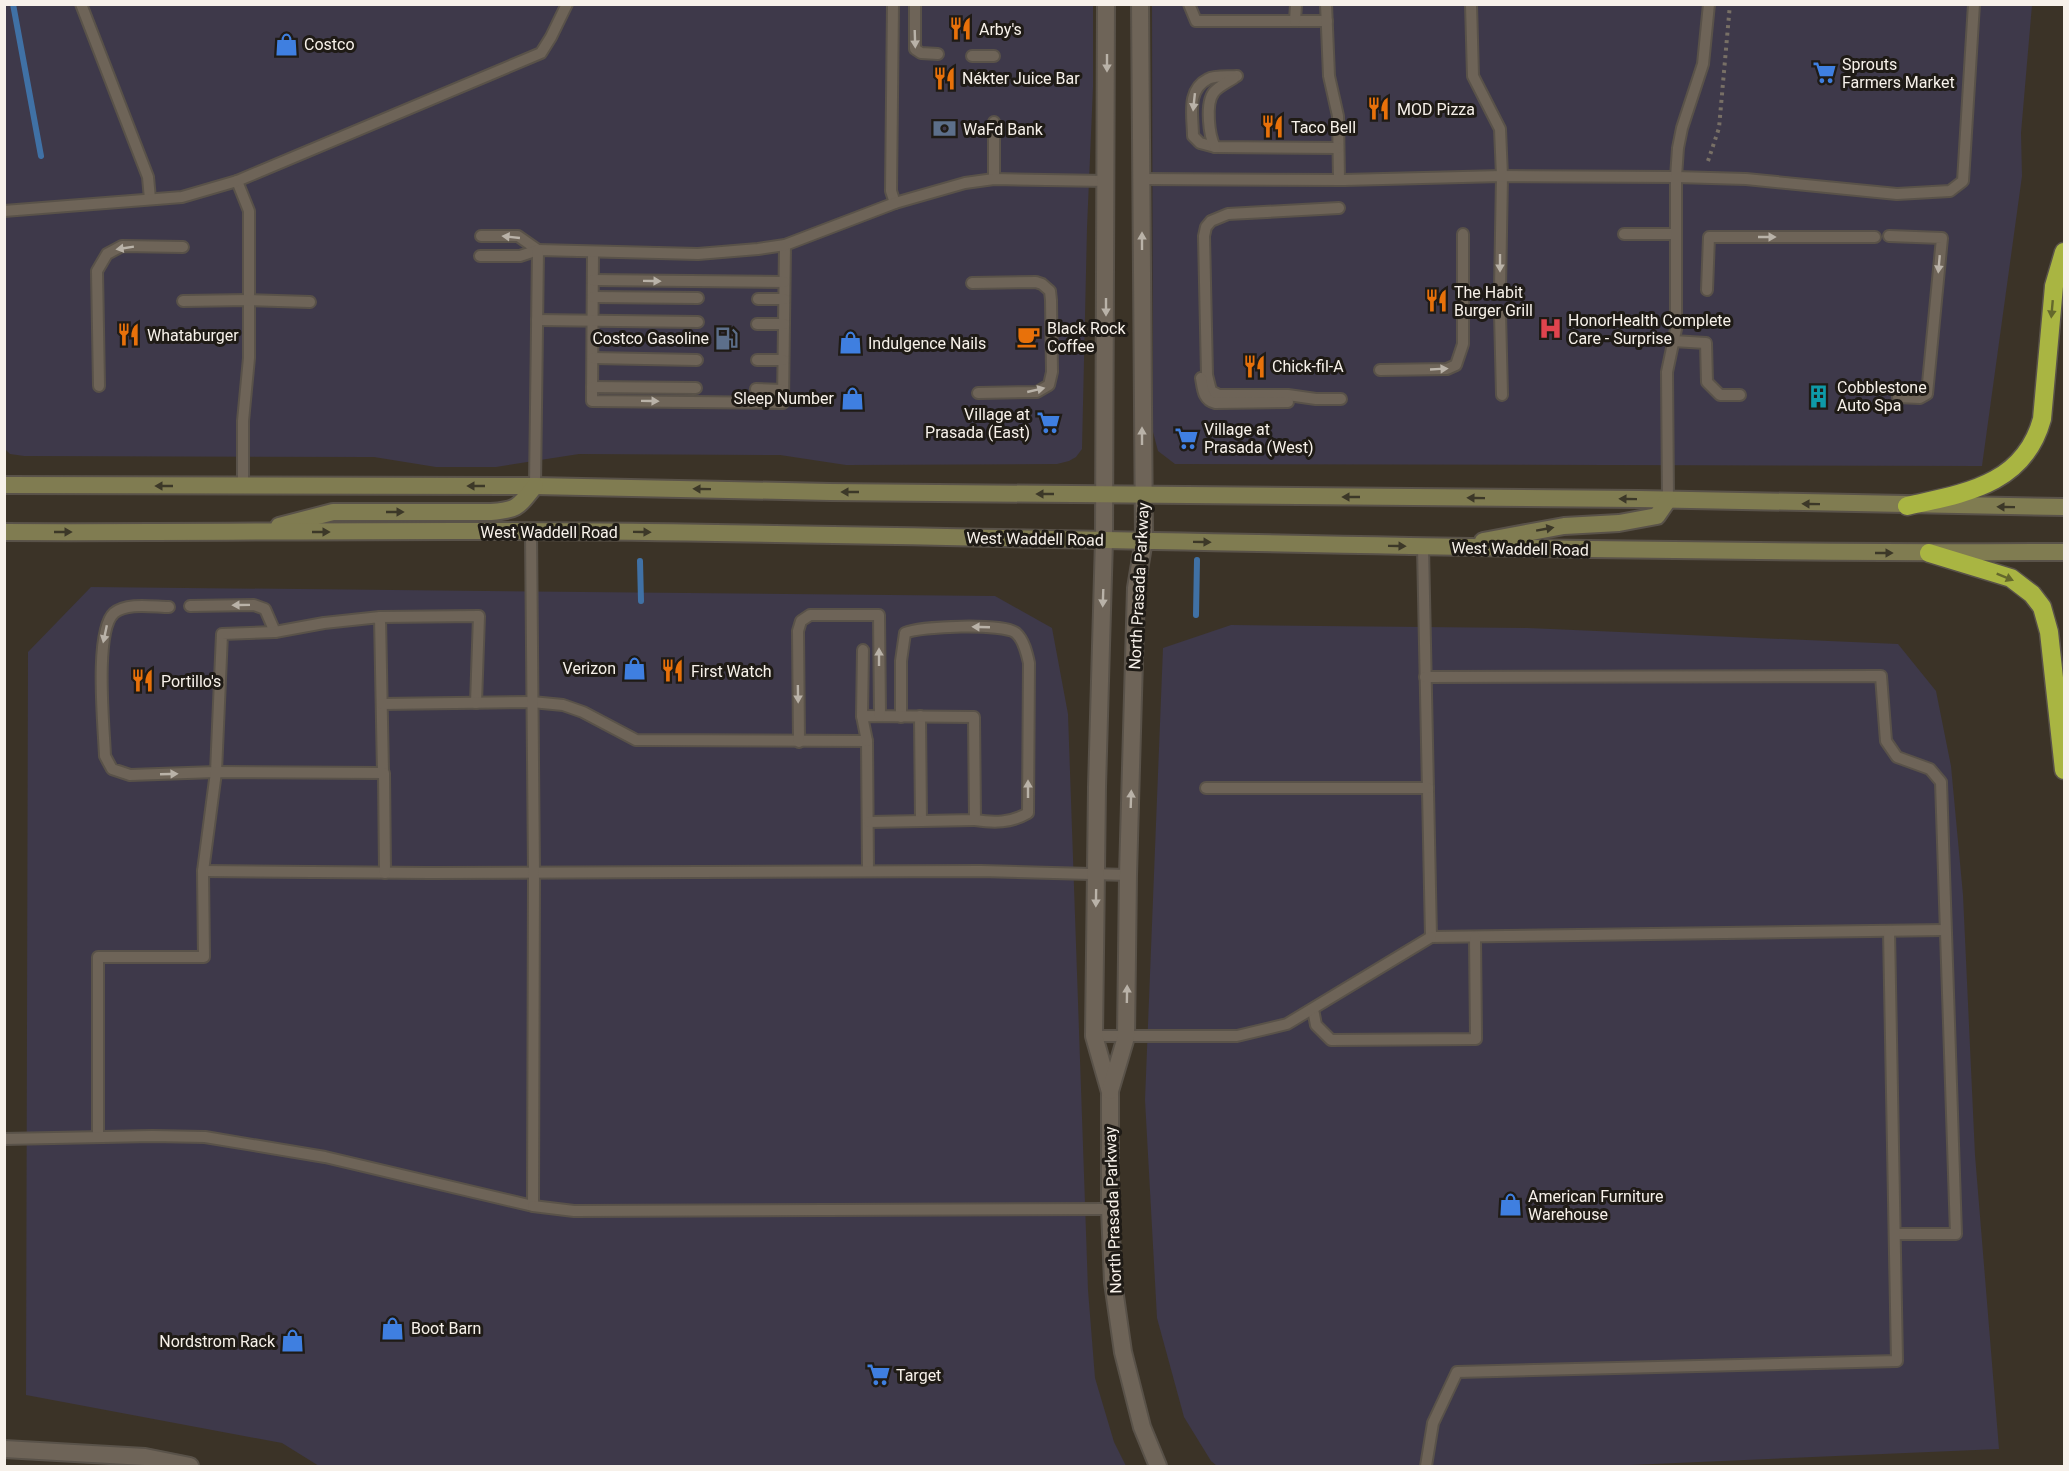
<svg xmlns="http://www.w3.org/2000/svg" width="2069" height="1471" font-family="Roboto,sans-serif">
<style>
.commercial{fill:#3e394a}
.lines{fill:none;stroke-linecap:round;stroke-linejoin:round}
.stream{stroke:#4071a5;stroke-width:6}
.service-casing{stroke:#595249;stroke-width:14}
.minor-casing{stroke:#595249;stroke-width:20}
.tertiary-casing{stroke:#595249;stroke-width:20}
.secondary-casing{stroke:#595249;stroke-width:20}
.motorway-casing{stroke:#595249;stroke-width:21}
.path{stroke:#787066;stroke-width:4;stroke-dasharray:3 4.5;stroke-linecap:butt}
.service{stroke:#6e6458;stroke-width:10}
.minor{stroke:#6e6458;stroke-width:16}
.tertiary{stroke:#6e6458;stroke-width:16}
.secondary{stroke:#807c51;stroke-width:16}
.motorway{stroke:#a9b542;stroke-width:18}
.oneway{fill:#b9b2a8}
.oneway2{fill:#64682c}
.oneway3{fill:#3c3828}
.labels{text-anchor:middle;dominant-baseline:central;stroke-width:6;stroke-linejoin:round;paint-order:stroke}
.poi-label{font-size:16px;fill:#f7f1ea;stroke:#1f1b16;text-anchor:start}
.street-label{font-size:16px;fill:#f7f1ea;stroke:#1f1b16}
</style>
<rect width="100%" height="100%" fill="#3b3327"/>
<g class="commercial">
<path d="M4,5H1093V87L1087,228L1082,449L1076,457L1069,461L1057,464L846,465L780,455L579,454L496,467H436L374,457L24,456L10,454L4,448Z"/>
<path d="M1152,5H2032L2021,133L2022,176L1982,466L1175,464L1158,451L1153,432Z"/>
<path d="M91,587L995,596L1052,628L1068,714L1088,1290L1095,1378L1114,1442L1126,1466H319L282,1443L26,1395L28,652Z"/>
<path d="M1231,625L1528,628L1898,644L1936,691L1951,766L1963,895L1975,1155L1999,1449L1607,1466H1217L1211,1461L1184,1417L1157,1318L1145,1100L1163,648Z"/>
</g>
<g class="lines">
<g class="stream">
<path d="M13,4L41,156"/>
<path d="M640,561L641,601"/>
<path d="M1196,615L1197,560"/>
</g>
<defs>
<g id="service">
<path d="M81,4L148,177L150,199"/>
<path d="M893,4L891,191L895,203"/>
<path d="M915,4V49L921,53L938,54"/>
<path d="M1189,4L1196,21H1327"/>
<path d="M1326,4L1329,76L1338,116L1339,180"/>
<path d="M1471,4L1473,76L1500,129L1502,176L1500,290"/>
<path d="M1295,21L1296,4"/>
<path d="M972,56H994"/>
<path d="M1237,76C1229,77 1215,75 1208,79C1186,90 1193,116 1193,136L1200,143L1215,147L1338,148"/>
<path d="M994,122V179"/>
<path d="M1215,147C1209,136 1205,103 1214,92C1219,86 1228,82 1234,78"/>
<path d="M1141,179L1344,180L1502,176L1676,177L1746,179L1897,194L1950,191L1963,181L1974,4"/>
<path d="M237,181L249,211V358L243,421V487"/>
<path d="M1339,208L1228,214L1211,221L1206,227L1204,236L1207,375L1211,391L1219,395H1288L1316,399H1341"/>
<path d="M4,211L182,197L237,181L541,53L551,37L567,4"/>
<path d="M1624,234H1676"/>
<path d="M481,236H518L538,250"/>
<path d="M1889,236L1942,238L1927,394L1920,398L1898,397"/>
<path d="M593,252L592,401L783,403L785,245"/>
<path d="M480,256H520L538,250L698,254L758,249L785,245L895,203L965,183L994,179L1106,181"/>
<path d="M593,280L784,282"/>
<path d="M972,283L1036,282L1042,284L1050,291L1051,300L1052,372L1049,385L1037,392L978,393"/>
<path d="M1707,290L1709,237H1875"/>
<path d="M593,297L698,298"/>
<path d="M758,299H784"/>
<path d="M183,301L249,300L310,302"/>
<path d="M1500,313L1502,395"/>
<path d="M537,320L698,322"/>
<path d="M757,324H784"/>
<path d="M1673,341L1706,343L1707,382L1720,395H1740"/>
<path d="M593,358L697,360"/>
<path d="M757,360H783"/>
<path d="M1380,370L1447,369L1456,365L1463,344V234"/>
<path d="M1201,378C1203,389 1203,400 1215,403L1288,402"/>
<path d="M99,386L97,271L107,254L122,246L183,247"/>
<path d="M592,387L696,388"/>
<path d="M756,389L783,390"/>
<path d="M535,486L538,250"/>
<path d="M1668,500L1667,372L1676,329V177L1678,148L1682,128L1703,64L1709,4"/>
<path d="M1423,547L1431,937L1945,930"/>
<path d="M190,606L254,605L265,609L275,632"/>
<path d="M169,607C154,607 127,602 114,613C94,631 104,728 105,756L112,769L130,775L216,772L222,634L275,632L324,623L380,617L383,773"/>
<path d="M380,617L479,616L476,703"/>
<path d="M1425,677L1881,676L1886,741L1897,757L1930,769L1941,782L1956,1234H1896"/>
<path d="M382,704L532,702L563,705L583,712L636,740L867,741L868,871"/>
<path d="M862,716L863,650"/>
<path d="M920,716L921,821"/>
<path d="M901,717V661L905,633C920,626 1004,623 1016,633C1024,640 1027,654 1029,663L1028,813C1011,823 994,823 975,820"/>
<path d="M867,741L862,716L974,717L975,820L869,822"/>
<path d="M799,742L798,631L801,621L810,615H879L880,716"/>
<path d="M1206,788H1428"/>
<path d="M203,871L429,873L981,871L1128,875"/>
<path d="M1313,1009L1316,1025L1331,1040L1476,1039L1475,937"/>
<path d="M1094,1036H1237L1287,1024L1431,937"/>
<path d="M98,1137V957H204L203,871L216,772L384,773L385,873"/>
<path d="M4,1139L152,1136L205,1137L325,1157L533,1206L534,873L531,532"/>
<path d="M533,1206L574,1211L1110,1209"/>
<path d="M1426,1466L1433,1423L1457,1372L1897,1361L1889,931"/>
</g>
<g id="minor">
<path d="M1104,540L1097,787L1094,1036L1110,1092V1209L1113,1282L1123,1352L1142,1427L1158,1466"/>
<path d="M1110,1091L1126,1037L1128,875L1136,588L1144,540"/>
<path d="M4,1449L145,1457L190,1466"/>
</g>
<g id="tertiary">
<path d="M1140,4L1144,540"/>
<path d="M1104,540L1106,4"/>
</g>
<g id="secondary">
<path d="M4,485L535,486L830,492L1639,499L2064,507"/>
<path d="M279,526L333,512H491C518,510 518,507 535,486"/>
<path d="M4,532C218,533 432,529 646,532C1119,538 1592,554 2064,552"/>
<path d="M1483,541L1564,526L1619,523L1657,516L1668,500"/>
</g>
<g id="motorway">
<path d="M1907,506C1965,493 2024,485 2042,419L2054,286L2064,252"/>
<path d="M1929,553L2011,578L2032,594L2042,607L2049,632L2064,770"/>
</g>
</defs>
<use href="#service" class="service-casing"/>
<use href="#minor" class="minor-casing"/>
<use href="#tertiary" class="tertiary-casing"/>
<use href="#secondary" class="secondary-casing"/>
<use href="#motorway" class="motorway-casing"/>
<path class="path" d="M1708,161L1719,128L1730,4"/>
<use href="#service" class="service"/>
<use href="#minor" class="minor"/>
<use href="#tertiary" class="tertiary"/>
<use href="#secondary" class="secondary"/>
<use href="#motorway" class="motorway"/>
</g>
<defs><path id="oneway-solid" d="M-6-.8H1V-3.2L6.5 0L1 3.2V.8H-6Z" transform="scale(1.5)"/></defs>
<g class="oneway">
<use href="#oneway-solid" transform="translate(915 39) rotate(88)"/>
<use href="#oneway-solid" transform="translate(1107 63) rotate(90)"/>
<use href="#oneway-solid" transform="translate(1194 102) rotate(96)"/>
<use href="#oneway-solid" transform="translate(511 237) rotate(-174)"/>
<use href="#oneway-solid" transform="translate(1767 237)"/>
<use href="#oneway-solid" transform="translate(1142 241) rotate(-90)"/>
<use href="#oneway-solid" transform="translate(125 248) rotate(171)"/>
<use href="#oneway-solid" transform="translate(1500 263) rotate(90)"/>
<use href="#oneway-solid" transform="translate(1939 264) rotate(95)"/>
<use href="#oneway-solid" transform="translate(652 281) rotate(1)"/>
<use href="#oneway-solid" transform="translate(1106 307) rotate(90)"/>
<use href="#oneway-solid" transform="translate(1439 369) rotate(-3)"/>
<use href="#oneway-solid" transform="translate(1036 390) rotate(-13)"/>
<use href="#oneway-solid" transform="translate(650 401) rotate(1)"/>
<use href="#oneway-solid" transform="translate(1142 436) rotate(-90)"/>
<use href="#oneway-solid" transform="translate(1103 598) rotate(92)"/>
<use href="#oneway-solid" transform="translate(241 605) rotate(179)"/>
<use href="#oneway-solid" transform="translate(981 627) rotate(-178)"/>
<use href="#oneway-solid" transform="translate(105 634) rotate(102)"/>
<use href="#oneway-solid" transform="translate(879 657) rotate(-90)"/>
<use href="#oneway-solid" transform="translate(798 694) rotate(89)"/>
<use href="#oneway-solid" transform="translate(169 774) rotate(-2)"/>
<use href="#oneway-solid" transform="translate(1028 789) rotate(-90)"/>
<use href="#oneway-solid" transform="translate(1131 799) rotate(-88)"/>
<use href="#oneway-solid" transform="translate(1096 898) rotate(91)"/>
<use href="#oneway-solid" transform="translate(1127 994) rotate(-89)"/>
</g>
<g class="oneway2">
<use href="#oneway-solid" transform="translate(2052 309) rotate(95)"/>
<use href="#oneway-solid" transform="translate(2005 577) rotate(22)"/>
</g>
<g class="oneway3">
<use href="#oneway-solid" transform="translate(164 486) rotate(-180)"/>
<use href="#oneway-solid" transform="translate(476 486) rotate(180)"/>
<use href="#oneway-solid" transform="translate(702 489) rotate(-179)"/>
<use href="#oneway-solid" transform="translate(850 492) rotate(-180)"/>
<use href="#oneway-solid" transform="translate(1045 494) rotate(-180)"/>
<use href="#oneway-solid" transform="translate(1351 497) rotate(-180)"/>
<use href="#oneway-solid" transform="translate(1476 498) rotate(-179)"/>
<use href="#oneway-solid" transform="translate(1628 499) rotate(-179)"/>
<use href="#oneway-solid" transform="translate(1811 504) rotate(-179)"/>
<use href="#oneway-solid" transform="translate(2006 507) rotate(-179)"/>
<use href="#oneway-solid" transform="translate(395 512)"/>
<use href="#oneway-solid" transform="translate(1545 529) rotate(-10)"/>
<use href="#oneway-solid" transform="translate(63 532)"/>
<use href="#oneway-solid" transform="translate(321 532)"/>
<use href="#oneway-solid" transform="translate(642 532) rotate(1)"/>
<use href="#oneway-solid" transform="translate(1202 542) rotate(1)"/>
<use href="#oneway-solid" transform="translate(1397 546) rotate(1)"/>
<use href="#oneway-solid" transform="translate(1884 553)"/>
</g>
<defs>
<symbol id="restaurant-bare" viewBox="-9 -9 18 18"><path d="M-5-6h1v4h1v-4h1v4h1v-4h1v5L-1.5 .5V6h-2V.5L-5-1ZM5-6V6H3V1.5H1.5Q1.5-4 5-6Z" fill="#e8710a" stroke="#1f1b16" stroke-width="2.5" paint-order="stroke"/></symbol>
<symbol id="shop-bare" viewBox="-9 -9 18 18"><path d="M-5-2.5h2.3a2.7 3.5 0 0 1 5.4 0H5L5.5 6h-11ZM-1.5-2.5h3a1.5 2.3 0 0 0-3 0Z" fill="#3f7fe0" stroke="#1f1b16" stroke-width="2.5" paint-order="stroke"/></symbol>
<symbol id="supermarket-bare" viewBox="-9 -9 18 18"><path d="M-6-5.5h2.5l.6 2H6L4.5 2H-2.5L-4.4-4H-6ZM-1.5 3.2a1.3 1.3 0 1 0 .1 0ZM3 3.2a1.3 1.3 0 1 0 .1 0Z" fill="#3f7fe0" stroke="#1f1b16" stroke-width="2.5" paint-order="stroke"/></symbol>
<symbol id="bank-bare" viewBox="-9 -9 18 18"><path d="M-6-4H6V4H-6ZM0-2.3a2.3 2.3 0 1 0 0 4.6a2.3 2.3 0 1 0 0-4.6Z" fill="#5c6f8a" stroke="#1f1b16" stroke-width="2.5" paint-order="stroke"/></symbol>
<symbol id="hospital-bare" viewBox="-9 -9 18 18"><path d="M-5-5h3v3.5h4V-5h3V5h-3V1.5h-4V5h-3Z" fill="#e0444e" stroke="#1f1b16" stroke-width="2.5" paint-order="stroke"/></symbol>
<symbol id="cafe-bare" viewBox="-9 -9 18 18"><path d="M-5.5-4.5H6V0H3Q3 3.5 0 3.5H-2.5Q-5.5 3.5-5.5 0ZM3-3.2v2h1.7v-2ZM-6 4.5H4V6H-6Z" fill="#e8710a" stroke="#1f1b16" stroke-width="2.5" paint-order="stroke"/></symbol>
<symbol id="fuel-bare" viewBox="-9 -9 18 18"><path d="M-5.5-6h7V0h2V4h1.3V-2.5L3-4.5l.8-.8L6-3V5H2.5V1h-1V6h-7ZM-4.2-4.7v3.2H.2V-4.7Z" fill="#5c6f8a" stroke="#1f1b16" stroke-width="2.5" paint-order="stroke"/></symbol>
<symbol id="building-bare" viewBox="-9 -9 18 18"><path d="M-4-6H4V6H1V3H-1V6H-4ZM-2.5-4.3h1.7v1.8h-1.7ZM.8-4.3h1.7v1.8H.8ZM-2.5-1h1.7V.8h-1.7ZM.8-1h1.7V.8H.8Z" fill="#0f9aa8" stroke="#1f1b16" stroke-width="2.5" paint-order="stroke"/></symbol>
</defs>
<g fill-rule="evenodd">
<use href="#restaurant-bare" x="944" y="12" width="33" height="33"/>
<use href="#shop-bare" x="270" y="28" width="33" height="33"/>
<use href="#supermarket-bare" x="1808" y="56" width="33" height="33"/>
<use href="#restaurant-bare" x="928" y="62" width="33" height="33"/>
<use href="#restaurant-bare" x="1362" y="92" width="33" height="33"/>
<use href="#restaurant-bare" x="1256" y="110" width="33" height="33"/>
<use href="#bank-bare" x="928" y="112" width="33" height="33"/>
<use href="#restaurant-bare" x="1420" y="284" width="33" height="33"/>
<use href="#hospital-bare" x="1534" y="312" width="33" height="33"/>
<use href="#restaurant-bare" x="112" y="318" width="33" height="33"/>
<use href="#cafe-bare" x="1012" y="320" width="33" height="33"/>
<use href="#fuel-bare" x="710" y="322" width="33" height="33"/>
<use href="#shop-bare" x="834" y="326" width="33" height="33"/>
<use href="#restaurant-bare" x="1238" y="350" width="33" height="33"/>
<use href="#building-bare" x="1802" y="380" width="33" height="33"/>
<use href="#shop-bare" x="836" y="382" width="33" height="33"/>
<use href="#supermarket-bare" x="1032" y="406" width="33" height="33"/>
<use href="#supermarket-bare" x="1170" y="422" width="33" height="33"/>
<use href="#shop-bare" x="618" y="652" width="33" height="33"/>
<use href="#restaurant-bare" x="656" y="654" width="33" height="33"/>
<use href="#restaurant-bare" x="126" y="664" width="33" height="33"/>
<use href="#shop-bare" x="1494" y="1188" width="33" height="33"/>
<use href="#shop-bare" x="376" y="1312" width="33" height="33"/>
<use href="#shop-bare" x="276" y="1324" width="33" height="33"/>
<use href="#supermarket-bare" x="862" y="1358" width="33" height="33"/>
</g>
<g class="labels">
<g class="poi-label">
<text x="979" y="29">Arby's</text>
<text x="304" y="44">Costco</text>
<text x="1842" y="64">Sprouts<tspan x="1842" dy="18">Farmers Market</tspan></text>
<text x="962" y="78">Nékter Juice Bar</text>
<text x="1397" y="109">MOD Pizza</text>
<text x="1291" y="127">Taco Bell</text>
<text x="963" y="129">WaFd Bank</text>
<text x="1454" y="292">The Habit<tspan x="1454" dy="18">Burger Grill</tspan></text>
<text x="1568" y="320">HonorHealth Complete<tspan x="1568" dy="18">Care - Surprise</tspan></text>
<text x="1047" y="328">Black Rock<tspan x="1047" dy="18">Coffee</tspan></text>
<text x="147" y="335">Whataburger</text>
<text x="709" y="338" text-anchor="end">Costco Gasoline</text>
<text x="868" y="343">Indulgence Nails</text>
<text x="1272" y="366">Chick-fil-A</text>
<text x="1837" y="387">Cobblestone<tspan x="1837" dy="18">Auto Spa</tspan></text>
<text x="834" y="398" text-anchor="end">Sleep Number</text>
<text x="1030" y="414" text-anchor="end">Village at<tspan x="1030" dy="18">Prasada (East)</tspan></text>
<text x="1204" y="429">Village at<tspan x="1204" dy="18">Prasada (West)</tspan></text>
<text x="616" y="668" text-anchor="end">Verizon</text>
<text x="691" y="671">First Watch</text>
<text x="161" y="681">Portillo's</text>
<text x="1528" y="1196">American Furniture<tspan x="1528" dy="18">Warehouse</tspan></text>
<text x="411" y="1328">Boot Barn</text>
<text x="275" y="1341" text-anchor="end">Nordstrom Rack</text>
<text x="896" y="1375">Target</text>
</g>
<g class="street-label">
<text x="549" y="532">West Waddell Road</text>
<text transform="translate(1035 539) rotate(1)">West Waddell Road</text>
<text transform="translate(1520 549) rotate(1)">West Waddell Road</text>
<text transform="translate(1139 586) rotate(-87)">North Prasada Parkway</text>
<text transform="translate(1113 1210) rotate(-92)">North Prasada Parkway</text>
</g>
</g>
<rect width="2069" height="1471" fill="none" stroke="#f7f1ea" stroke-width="12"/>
</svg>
